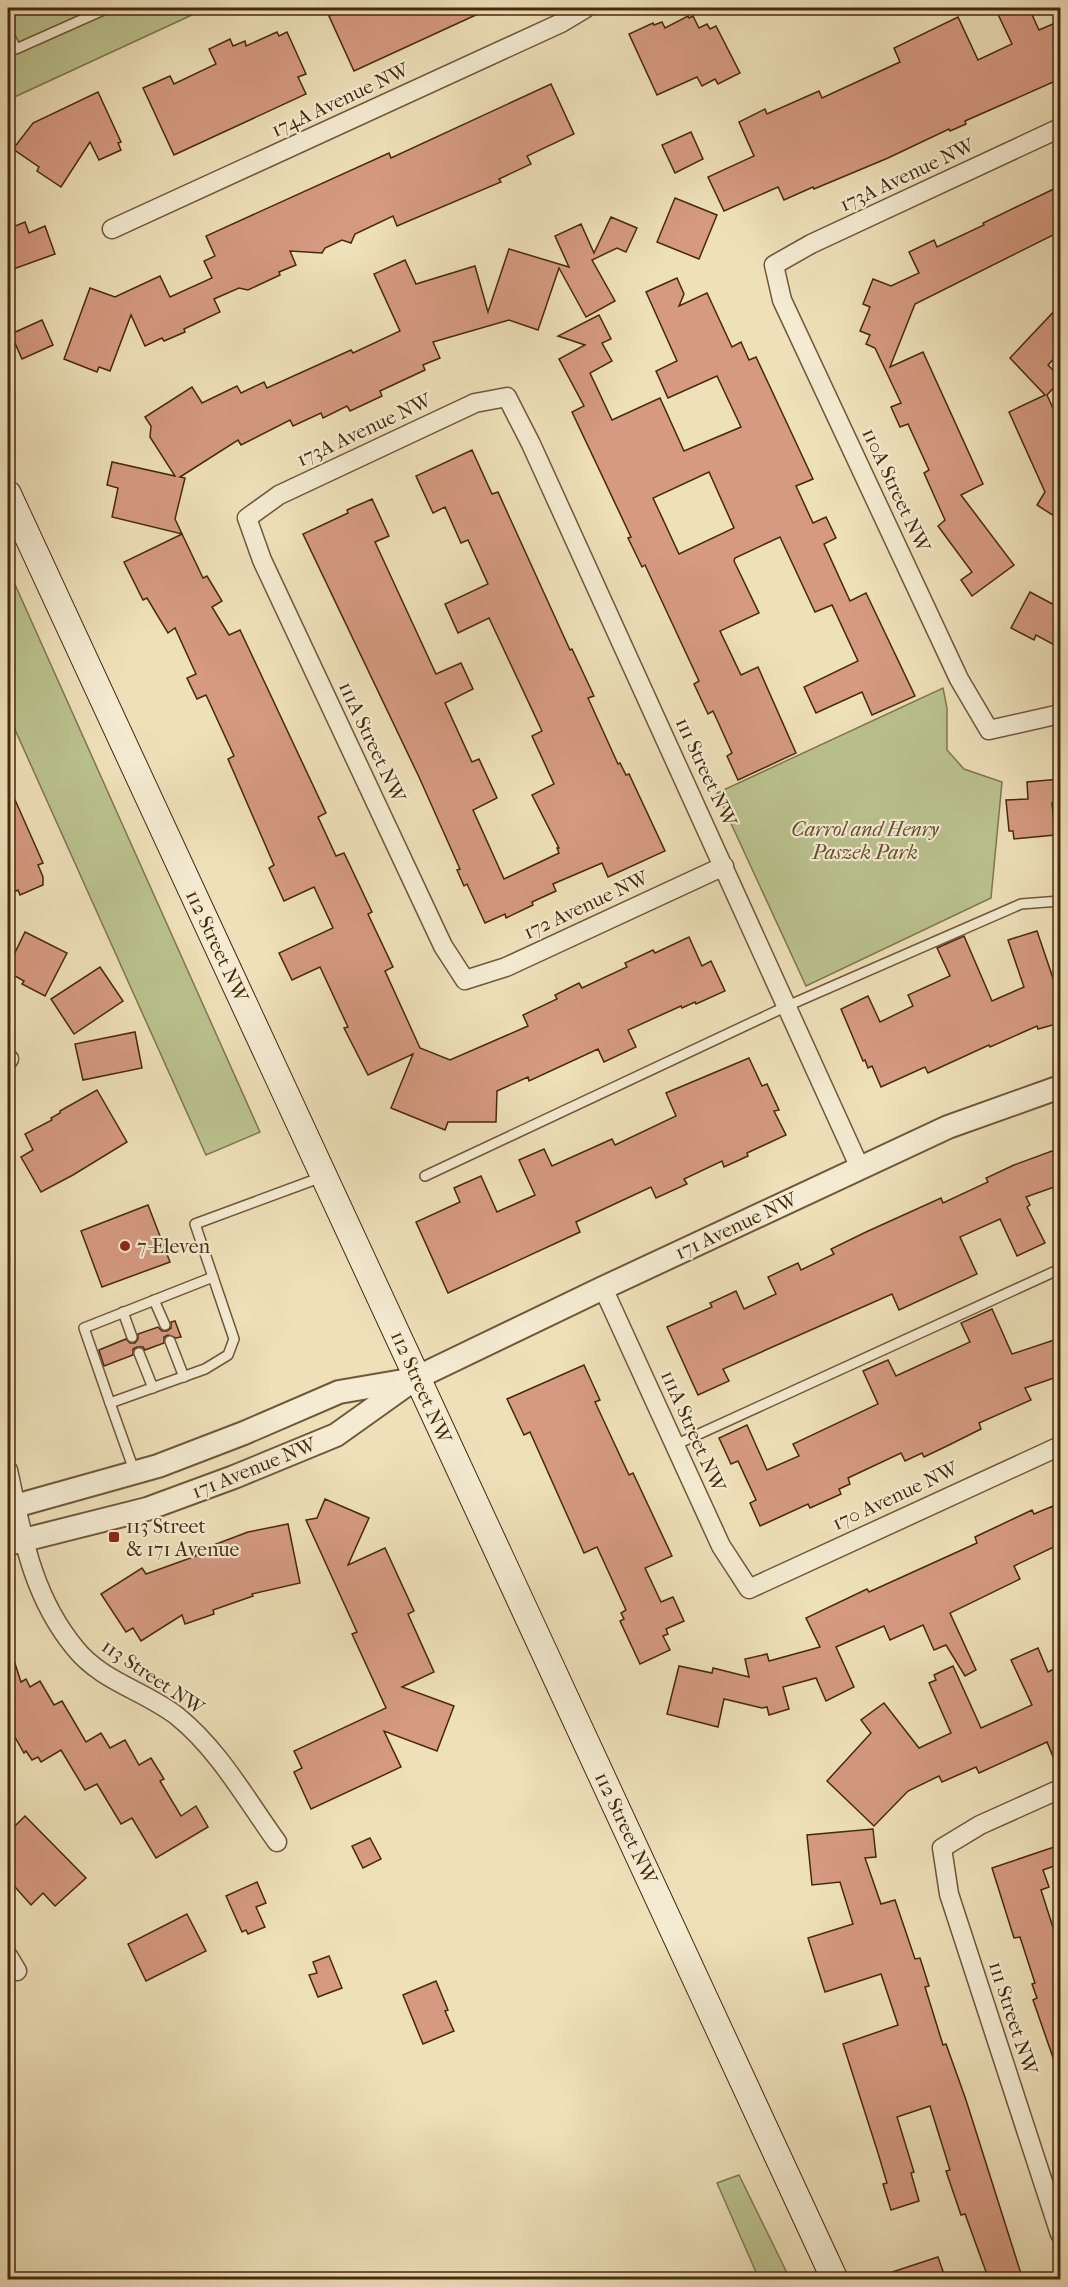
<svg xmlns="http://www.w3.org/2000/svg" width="1068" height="2287" font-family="'IM FELL French Canon',serif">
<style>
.green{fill:#bac28e;stroke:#80764e;stroke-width:1.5}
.building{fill:#d59a81;stroke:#46290d;stroke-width:1.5;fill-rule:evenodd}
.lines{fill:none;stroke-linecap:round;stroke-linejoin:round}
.service-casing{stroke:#705738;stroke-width:12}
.minor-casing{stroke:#705738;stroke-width:21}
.tertiary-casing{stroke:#705738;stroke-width:26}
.secondary-casing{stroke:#46290d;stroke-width:28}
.service{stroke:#f4ebd2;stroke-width:9}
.minor{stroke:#f4ebd2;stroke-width:18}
.tertiary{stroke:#f4ebd2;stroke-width:22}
.secondary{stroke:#f4ebd2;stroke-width:26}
.poi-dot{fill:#8f2418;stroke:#f4ebd2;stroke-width:2}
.labels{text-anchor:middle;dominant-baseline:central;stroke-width:4.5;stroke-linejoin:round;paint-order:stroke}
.street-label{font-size:20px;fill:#46290d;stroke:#f4ebd2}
.park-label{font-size:20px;font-style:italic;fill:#634f2d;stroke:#f4ebd2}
.poi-label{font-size:20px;fill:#46290d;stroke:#f4ebd2;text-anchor:start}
</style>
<rect width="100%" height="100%" fill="#eee0b9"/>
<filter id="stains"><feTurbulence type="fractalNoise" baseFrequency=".00333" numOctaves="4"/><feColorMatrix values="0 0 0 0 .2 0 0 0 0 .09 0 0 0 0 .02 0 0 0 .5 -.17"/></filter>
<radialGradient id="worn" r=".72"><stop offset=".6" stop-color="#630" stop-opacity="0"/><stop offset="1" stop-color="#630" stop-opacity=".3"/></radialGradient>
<g class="green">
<path d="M8,8H207L8,100Z"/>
<path d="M13,580L260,1132L206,1155L8,714V581Z"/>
<path d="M943,688L947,708V750L964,769L1002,782L991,898L806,986L717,793Z"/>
<path d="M739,2175L790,2279H759L717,2183Z"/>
</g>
<g class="building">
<path d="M346,8H491L354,71L329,16Z"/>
<path d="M995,8H1029L1039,30L1060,21V79L965,121L966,124L950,131L949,129L888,158L814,189L813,187L784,200L778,187L724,211L708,177L754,156L739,122L765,109L767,114L819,91L822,98L900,62L894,48L958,17L978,60L1012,44Z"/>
<path d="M688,16L689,18L693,16L699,28L707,24L710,29L716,26L740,73L718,84L715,79L702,86L697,77L657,95L629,34L653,23L654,25L662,22L665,28Z"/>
<path d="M277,32L279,36L287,32L306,74L298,77L306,94L174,155L143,88L170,76L174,84L216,64L209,49L230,39L233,46L245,41L246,46Z"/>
<path d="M551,84L574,134L527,156L531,164L499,179L501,182L397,226L393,216L355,234L351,243L342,240L325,248L322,253L290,251L296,265L279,272L280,275L248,290L239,288L214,299L220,312L184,329L185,332L164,341L162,338L145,346L131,315L110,371L99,367L97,372L64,359L90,288L115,297L160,276L170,297L212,278L204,261L215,256L206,236L389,153L391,158Z"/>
<path d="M98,92L121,142L118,143L121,150L99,160L90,142L61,187L37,171L39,167L13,149L33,123Z"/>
<path d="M691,132L703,159L675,173L662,145Z"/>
<path d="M1060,186V239L1057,233L915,304L890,367L923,352L983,484L961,495L1014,565L972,596L961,580L972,572L938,526L945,520L924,473L929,470L908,424L900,427L891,407L901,403L875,348L866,344L870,335L860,331L870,307L863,304L873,279L891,286L919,273L909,252L934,240L937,247L984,225L983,223Z"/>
<path d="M675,198L717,215L699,259L657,242Z"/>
<path d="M611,217L637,228L626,252L617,248L592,260L615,301L586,317L559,268L538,330L509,320L433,342L440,358L423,365L425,370L380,391L382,396L350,411L347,406L323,418L321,413L293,426L290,420L241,445L238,440L180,477L185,478L175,519L182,534L112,517L118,488L107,485L112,462L175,476L150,437L151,426L145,417L192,387L202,403L237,386L241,393L264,382L267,388L351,350L353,353L400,331L374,274L405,260L416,284L475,266L488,312L509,249L569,267L555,236L581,224L594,253Z"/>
<path d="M25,222L29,233L45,226L55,254L8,271V229Z"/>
<path d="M677,278L684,294L679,306L707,293L732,347L741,342L749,360L756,357L813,479L796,486L813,523L826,517L836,538L824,544L850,601L866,593L915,696L872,715L862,692L816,713L804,687L858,661L832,605L815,612L780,537L735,558L734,561L759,613L720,631L741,675L758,667L796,753L738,780L727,756L732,753L713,711L708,714L694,684L699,681L645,565L642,567L628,538L631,537L572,412L584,406L559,359L585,345L558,336L599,315L611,339L602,343L612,361L590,373L612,420L660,398L684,451L741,427L717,376L668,398L656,371L677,361L646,292ZM709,472L734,528L679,554L653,498Z"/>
<path d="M1060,305V352L1048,365L1060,377V381L1047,395L1060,424V527L1055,514L1054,516L1037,505L1045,492L1009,412L1045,395L1010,358Z"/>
<path d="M42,320L53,345L22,359L11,334Z"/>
<path d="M472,450L492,494L498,492L570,650L572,649L594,696L588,698L618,764L620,763L626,775L629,774L665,851L608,877L602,863L553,884L556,891L532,902L533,905L506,918L505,914L485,923L467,884L464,886L457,870L460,869L419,777L303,534L348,513L347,510L372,499L389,536L375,542L436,674L461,663L473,689L445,703L472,762L479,759L497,798L473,810L504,879L559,853L557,848H559L532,795L554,784L532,736L542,731L489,618L458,633L445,604L488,584L468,540L461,543L445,507L433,513L416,476Z"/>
<path d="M182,534L203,578L207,576L222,601L212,607L229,635L240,630L326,813L318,817L336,856L344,853L372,912L368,914L393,967L385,971L420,1048L450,1060L528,1026L523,1015L557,999L555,995L579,983L582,988L627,967L625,963L653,950L655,953L689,937L702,966L711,961L725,991L696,1004L695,1002L682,1008L681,1006L628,1030L636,1047L604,1062L598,1049L529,1081L528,1077L497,1091L496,1122H448L445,1130L391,1108L413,1054L368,1075L344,1028L348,1027L320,967L292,980L279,953L333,928L314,887L284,901L269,868L274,865L228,759L234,756L206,695L197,699L187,678L196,674L175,628L168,633L147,598L143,600L124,562Z"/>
<path d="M1030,592L1060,608V648L1036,635L1034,640L1011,628Z"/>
<path d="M1060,779V799H1054V803H1052L1055,835L1014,839L1013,831H1009L1006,800L1028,799L1027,782Z"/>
<path d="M8,784L43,863L38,865L43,877V885L20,895L18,890L8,895Z"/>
<path d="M1037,931L1056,987L1060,986V1023L1038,1029L1037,1026L990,1047L989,1045L928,1073L925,1067L881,1087L872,1066L868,1068L865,1060L863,1061L841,1009L868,996L880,1022L913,1006L908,995L950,976L937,948L964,936L992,1001L1024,987L1008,940Z"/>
<path d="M25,932L67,953L45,996L22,984L24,981L8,972V967Z"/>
<path d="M100,967L123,1001L74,1034L51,999Z"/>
<path d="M135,1032L142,1068L83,1080L75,1044Z"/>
<path d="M749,1058L762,1086L767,1084L779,1110L774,1111L786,1135L747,1153L748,1156L724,1167L722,1161L684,1179L687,1184L656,1198L651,1187L576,1222L580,1232L448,1293L416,1222L460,1202L454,1188L481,1176L497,1212L535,1195L519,1160L544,1149L552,1166L612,1139L615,1145L676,1116L666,1093Z"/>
<path d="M97,1090L127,1142L73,1175L41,1192L21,1157L33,1150L25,1134L52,1120L51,1118L60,1113V1111Z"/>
<path d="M1060,1148V1185L1026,1197L1030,1205L1027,1207L1045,1243L1017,1256L1000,1219L960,1237L977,1274L899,1310L892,1294L723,1369L729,1381L698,1395L667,1327L712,1307L710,1303L736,1291L744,1309L776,1294L768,1277L798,1263L801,1270L834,1254L831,1249L866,1232L941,1198L943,1203L988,1182L986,1178L1014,1165Z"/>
<path d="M148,1205L170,1262L102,1287L81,1231Z"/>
<path d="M992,1309L1012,1354L1060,1338V1376L1025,1388L1031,1400L979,1423L981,1429L949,1445L924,1457L922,1453L905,1461L901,1453L848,1478L850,1484L839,1489L841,1494L810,1508L808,1504L760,1526L750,1503L756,1500L738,1461L731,1464L719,1438L747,1425L767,1470L799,1456L793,1444L878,1404L863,1371L888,1360L896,1376L970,1342L961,1323Z"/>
<path d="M175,1321L181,1337L176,1338L168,1335L164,1337V1343L145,1350L143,1347H137L133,1349V1355L104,1366L99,1350L126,1339L130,1343H135L138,1339V1334L158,1327L162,1331H167L171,1328V1322Z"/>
<path d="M584,1365L600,1400L595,1402L629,1475L633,1473L672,1556L645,1568L661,1602L673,1597L684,1621L666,1629L668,1634L663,1636L670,1650L640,1664L620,1621L624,1619L621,1613L626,1610L597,1547L584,1553L530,1432L524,1435L507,1399Z"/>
<path d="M325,1499L369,1518L348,1565L385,1548L414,1611L408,1614L434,1672L402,1687L454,1706L437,1751L384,1731L401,1767L311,1809L294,1772L302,1768L294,1751L386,1708L352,1634L357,1632L306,1520L317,1518Z"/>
<path d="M1053,1506L1060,1523V1544L1014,1566L1020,1579L950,1613L976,1670L965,1676L946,1645L934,1650L923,1625L890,1640L884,1626L836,1647L854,1687L826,1701L816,1678L783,1687L789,1709L769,1715L767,1707L762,1708L724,1699L718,1727L667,1714L679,1666L712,1673L713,1668L749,1677L745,1659L767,1654L769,1661L820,1647L806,1618L867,1589L869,1592L977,1543L975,1537L1032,1510L1034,1514Z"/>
<path d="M288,1524L300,1583L252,1594L253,1596L213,1610L214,1614L185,1624L182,1615L141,1641L133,1628L126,1632L101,1594L142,1568L146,1574L196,1556L195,1552L248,1532Z"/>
<path d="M1038,1648L1048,1672L1060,1666V1774L1047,1742L979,1773L976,1767L942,1782L939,1776L908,1791L874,1826L827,1781L871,1733L861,1720L884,1703L919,1748L951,1733L929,1683L936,1680L934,1675L953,1666L981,1728L1032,1705L1011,1660Z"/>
<path d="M8,1651H11L21,1682L26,1679L30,1687L40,1681L54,1705L62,1701L86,1742L101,1733L110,1748L125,1740L139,1765L151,1758L164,1779L160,1781L181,1816L196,1806L208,1827L156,1858L132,1818L121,1824L97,1784L85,1790L61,1750L41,1762L38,1757L32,1760L26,1751L24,1753L8,1725Z"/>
<path d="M25,1816L86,1878L55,1906L43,1893L31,1905L8,1879V1833Z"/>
<path d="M873,1829L876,1857L865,1858L881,1904L895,1900L915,1959L920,1958L929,1986L925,1987L943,2045L946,2044L966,2100L1023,2280H989L965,2214L961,2215L946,2171L950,2170L930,2106L897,2117L914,2172L911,2173L919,2201L891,2210L883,2184L887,2183L878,2153L843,2044L898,2025L881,1974L825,1992L808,1938L853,1924L840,1882L812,1885L807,1835Z"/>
<path d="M370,1838L381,1859L363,1868L352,1846Z"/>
<path d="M1060,1845V1864L1043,1870L1049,1887L1041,1890L1060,1949V2068L1057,2069L1033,2000L1037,1998L1032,1984L1035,1983L1020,1937L1014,1938L992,1868Z"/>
<path d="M257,1882L266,1903L256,1907L265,1927L248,1934L246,1930L242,1932L226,1896Z"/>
<path d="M187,1914L206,1951L146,1981L128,1944Z"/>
<path d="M329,1956L342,1988L318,1997L309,1975L317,1973L313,1962Z"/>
<path d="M436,1981L448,2010L445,2011L454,2031L423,2044L403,1995Z"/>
<path d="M938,2257L946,2280H880V2276Z"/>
</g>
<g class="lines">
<defs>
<g id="service">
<path d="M8,32L16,49L108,8"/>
<path d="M425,1176L785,1007L1021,904L1060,901"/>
<path d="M154,1300L165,1325"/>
<path d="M123,1312L132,1337"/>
<path d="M170,1341L184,1377"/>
<path d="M139,1353L153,1388"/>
<path d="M110,1403L84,1328L213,1277"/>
<path d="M675,1445L1060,1269"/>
<path d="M135,1473L110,1403L205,1369L228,1355L234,1339L195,1224L322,1177"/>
</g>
<g id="minor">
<path d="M1060,128L811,244L774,265L782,300L959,679L989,730L1060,714"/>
<path d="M112,229L561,23L586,8"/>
<path d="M724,866L506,967L465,980L443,946L262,560L247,518L279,495L475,403L507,397L531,444L860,1168"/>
<path d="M8,1059H9"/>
<path d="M603,1288L721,1546L749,1589L1060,1446"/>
<path d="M8,1470C22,1534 32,1596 75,1648C101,1681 145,1691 177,1716C219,1750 246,1799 277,1842"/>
<path d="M1060,1789L980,1825L942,1848L949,1894L1060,2234"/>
<path d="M8,1956L17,1971"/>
</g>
<g id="tertiary">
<path d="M8,1508L158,1466L244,1433L339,1392L409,1380"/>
<path d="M8,1544L147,1509L234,1477L336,1435L416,1378L603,1288L948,1127L1060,1087"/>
</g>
<path id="secondary" d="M8,494L835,2280"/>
</defs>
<use href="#service" class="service-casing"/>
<use href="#minor" class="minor-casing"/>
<use href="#tertiary" class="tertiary-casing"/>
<use href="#secondary" class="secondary-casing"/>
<use href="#service" class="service"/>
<use href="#minor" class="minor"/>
<use href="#tertiary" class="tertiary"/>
<use href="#secondary" class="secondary"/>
</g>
<g class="poi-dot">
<circle cx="125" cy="1246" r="6"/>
<rect x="108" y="1531" width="12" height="12" rx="3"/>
</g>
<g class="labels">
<g class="street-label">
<text transform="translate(340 100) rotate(-25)">174A Avenue NW</text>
<text transform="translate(907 175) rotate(-25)">173A Avenue NW</text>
<text transform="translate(364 430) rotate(-25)">173A Avenue NW</text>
<text transform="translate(896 490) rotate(65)">110A Street NW</text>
<text transform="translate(372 742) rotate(65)">111A Street NW</text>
<text transform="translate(706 772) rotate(65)">111 Street NW</text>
<text transform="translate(586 905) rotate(-25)">172 Avenue NW</text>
<text transform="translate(217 946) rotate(65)">112 Street NW</text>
<text transform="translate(736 1226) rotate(-25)">171 Avenue NW</text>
<text transform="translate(421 1387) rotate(66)">112 Street NW</text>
<text transform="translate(693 1431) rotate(66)">111A Street NW</text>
<text transform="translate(254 1468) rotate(-22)">171 Avenue NW</text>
<text transform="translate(895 1496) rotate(-25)">170 Avenue NW</text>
<text transform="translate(153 1677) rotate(34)">113 Street NW</text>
<text transform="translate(626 1828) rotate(65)">112 Street NW</text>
<text transform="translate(1013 2018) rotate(72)">111 Street NW</text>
</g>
<g class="park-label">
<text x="865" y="829">Carrol and Henry<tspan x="865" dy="23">Paszek Park</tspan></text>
</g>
<g class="poi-label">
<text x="137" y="1246">7-Eleven</text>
<text x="126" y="1526">113 Street<tspan x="126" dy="23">&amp; 171 Avenue</tspan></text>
</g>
</g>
<rect width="1068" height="2287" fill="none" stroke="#eee0b9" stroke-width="30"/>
<rect x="9" y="9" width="1050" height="2269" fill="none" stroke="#46290d" stroke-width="3"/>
<rect x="15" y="15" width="1038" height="2257" fill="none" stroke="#46290d" stroke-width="1.5"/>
<rect width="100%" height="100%" filter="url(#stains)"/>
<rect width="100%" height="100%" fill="url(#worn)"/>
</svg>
